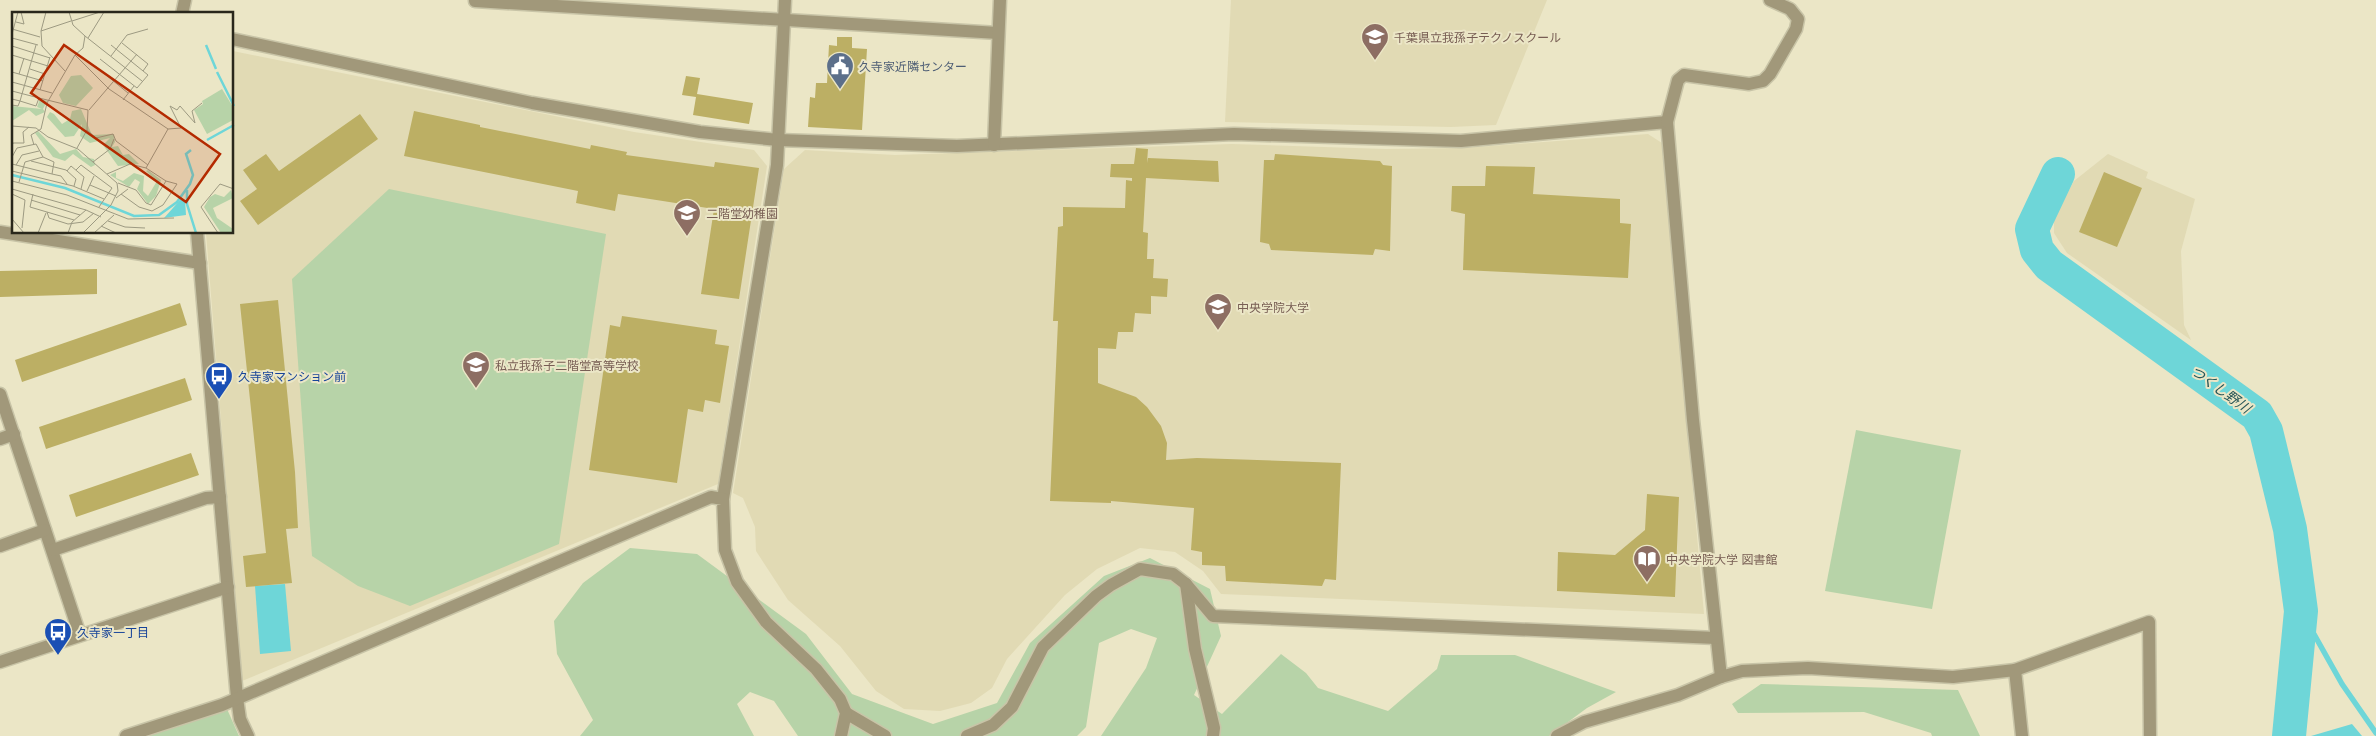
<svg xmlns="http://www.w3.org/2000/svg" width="2376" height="736" font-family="Inter,'Noto Sans JP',sans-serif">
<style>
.built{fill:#e1dab4}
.green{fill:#b7d3a8}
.water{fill:#6ed6d8}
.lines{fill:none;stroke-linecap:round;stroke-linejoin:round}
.stream{stroke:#6ed6d8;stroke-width:5.5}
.river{stroke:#6ed6d8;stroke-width:34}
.building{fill:#bcaf64}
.minor-casing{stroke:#c8c4a7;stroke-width:15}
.minor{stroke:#a1987a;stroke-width:12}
.labels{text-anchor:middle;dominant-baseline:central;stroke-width:4;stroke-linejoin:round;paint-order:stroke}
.education-label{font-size:12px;fill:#785e54;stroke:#ebe6c6;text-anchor:start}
.service-label{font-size:12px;fill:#4e5e75;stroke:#ebe6c6;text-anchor:start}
.transit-label{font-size:12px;fill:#164399;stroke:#ebe6c6;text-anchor:start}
.water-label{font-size:14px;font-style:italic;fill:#275657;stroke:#ebe6c6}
.inset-river{fill:none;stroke:#6ed6d8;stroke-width:2.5}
.inset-road{fill:none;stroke:#9d9a82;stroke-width:1}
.view{fill:#b42a00;fill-opacity:0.15;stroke:#b42a00;stroke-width:2.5}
.inset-edge{fill:none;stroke:#29271b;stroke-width:2.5}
</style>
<rect width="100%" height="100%" fill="#ebe6c6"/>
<g class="built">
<path d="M1231,0H1547L1496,125L1451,127L1225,122Z"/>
<path d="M233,51L634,132L754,150L767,166L718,484L242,681L206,233L232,232Z"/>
<path d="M1648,134L1662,143L1704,614L1221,594L1203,571L1175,552L1140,548L1097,569L1065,595L1007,659L992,688L971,703L940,711L904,709L876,691L840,646L788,600L756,551L755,527L743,498L733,493L784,169L805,150L895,155L1232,144L1386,149L1465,148Z"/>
<path d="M2108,154L2148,172L2146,178L2195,199L2181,251L2184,325L2191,340L2067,253L2054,233V217L2074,181Z"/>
</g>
<g class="green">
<path d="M389,189L606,234L559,544L410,606L358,586L312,556L292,279Z"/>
<path d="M1856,430L1961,450L1932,609L1825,591Z"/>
<path d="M630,548L697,554L806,634L852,694L933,724L997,703L1030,643L1104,576L1150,558L1210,589L1221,636L1194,695L1222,714L1281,654L1306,673L1318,688L1388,711L1437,669L1441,655H1515L1616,692L1587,708L1549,736H1101L1146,668L1157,638L1131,629L1099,643L1086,727L1077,736H798L774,701L750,692L737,704L754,736H580L593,720L557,654L554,621L583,583Z"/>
<path d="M1761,684L1958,690L1980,736H1932L1931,733L1864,712L1738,713L1732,704Z"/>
<path d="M227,709L239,736H147Z"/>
</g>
<g class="water">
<path d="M285,584L291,651L260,654L255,586Z"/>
<path d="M2352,724L2362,736H2311Z"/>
</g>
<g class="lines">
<path class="stream" d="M2301,611L2342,684L2376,733"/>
<path class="river" d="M2058,174L2032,229L2037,250L2049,265L2257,415L2266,431L2290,529L2301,611L2289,736"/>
</g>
<g class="building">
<path d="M837,37H852V48L867,49L862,130L808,127L810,97L815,98L816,83H827L829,45L837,46Z"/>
<path d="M686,76L700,78L697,94L753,103L749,124L693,115L696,97L682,95Z"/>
<path d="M414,111L480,125V127L590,149L591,145L627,152L626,155L714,167L715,162L759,168L739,299L701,294L714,209L618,194L615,211L576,203L578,191L404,156Z"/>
<path d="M360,114L378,139L258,225L240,201L257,189L243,170L266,154L279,171Z"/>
<path d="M1136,148L1148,149L1147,163L1148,158L1218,161L1219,182L1146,178L1143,232L1148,233L1147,259H1154L1153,278L1168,279L1167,297L1151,296V314L1135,313L1133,332H1118L1116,349L1098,348V383L1136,397L1147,407L1161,426L1167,443L1166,460L1197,458L1341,463L1336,580L1325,579L1322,586L1226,581L1225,566L1202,565V552L1191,550L1194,508L1111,501V503L1050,501L1058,321H1053L1058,227L1063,226V207L1125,208L1126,180L1132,181V178L1110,177L1111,164H1134Z"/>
<path d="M1275,154L1380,161L1383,165L1392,166L1390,251L1375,249L1373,255L1271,250L1269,244L1260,242L1264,160H1274Z"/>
<path d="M1486,166L1535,167L1533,194L1620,199V223L1631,224L1628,278L1463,270L1465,214L1451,211L1452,186H1485Z"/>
<path d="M2104,172L2142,188L2117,247L2079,232Z"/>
<path d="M97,269V294L0,297V271Z"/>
<path d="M278,300L295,472L298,528L286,529L292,583L246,587L243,556L266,553L240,304Z"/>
<path d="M180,303L187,325L22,382L15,360Z"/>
<path d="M622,316L717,330L715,344L729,346L720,403L705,400L703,412L688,409L677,483L589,470L610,325L620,327Z"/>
<path d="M185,378L192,400L46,449L39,427Z"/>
<path d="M191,453L199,475L76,517L69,495Z"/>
<path d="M1647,494L1679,497L1675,597L1557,591L1558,552L1615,555L1645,530Z"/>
</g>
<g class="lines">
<defs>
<g id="minor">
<path d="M475,1L998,33"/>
<path d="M182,14L185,0"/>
<path d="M232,39L532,103L700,132L778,140L957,146L1234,134L1461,141L1667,122L1693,420L1721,677L1678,695L1584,722L1557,736"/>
<path d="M1667,122L1678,80L1684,75L1749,84L1763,81L1770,74L1796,29L1798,19L1790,9L1770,0"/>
<path d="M994,145L1000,0"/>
<path d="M0,232L200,263"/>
<path d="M197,232L237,698L240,719L248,736"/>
<path d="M0,394L80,635"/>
<path d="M0,439L14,434"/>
<path d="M723,499L777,165L785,0"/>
<path d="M0,546L45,530"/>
<path d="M53,550L206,498L220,497"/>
<path d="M1186,584L1195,649L1214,728L1213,736"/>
<path d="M0,662L228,587"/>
<path d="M2015,670L2149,622L2150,736"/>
<path d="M1721,677L1742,671L1808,668L1953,677L2015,670L2022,736"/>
<path d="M846,713L885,736"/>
<path d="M126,736L222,705L711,497L723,499L725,550L737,582L766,622L816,669L840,699L846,713L841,736"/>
<path d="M967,736L993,725L1012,707L1043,647L1096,596L1111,585L1140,569L1173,574L1186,584L1213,616L1716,638"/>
</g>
</defs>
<use href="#minor" class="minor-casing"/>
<use href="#minor" class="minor"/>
</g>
<defs>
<symbol id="university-pin" viewBox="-11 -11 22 30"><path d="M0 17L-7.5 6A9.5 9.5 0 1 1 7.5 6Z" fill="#8d6e63" stroke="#ebe6c6"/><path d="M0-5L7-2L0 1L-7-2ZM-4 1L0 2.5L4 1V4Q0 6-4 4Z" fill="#fff"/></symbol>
<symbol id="civic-pin" viewBox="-11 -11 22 30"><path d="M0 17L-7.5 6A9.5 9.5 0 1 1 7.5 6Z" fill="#5c6f8a" stroke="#ebe6c6"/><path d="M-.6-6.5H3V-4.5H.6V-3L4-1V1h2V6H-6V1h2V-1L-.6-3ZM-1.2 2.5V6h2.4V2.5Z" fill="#fff"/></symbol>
<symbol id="school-pin" viewBox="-11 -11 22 30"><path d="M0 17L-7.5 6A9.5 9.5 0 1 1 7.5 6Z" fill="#8d6e63" stroke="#ebe6c6"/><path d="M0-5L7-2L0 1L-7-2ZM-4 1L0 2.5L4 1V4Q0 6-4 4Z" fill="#fff"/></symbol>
<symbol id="bus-pin" viewBox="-11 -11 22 30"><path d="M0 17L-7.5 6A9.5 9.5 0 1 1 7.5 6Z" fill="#1a4fb4" stroke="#ebe6c6"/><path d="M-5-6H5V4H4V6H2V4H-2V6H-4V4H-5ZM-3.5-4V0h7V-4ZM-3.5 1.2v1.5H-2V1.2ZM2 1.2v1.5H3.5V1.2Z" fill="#fff"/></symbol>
<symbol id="library-pin" viewBox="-11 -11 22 30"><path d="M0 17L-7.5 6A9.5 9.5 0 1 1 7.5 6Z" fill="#8d6e63" stroke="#ebe6c6"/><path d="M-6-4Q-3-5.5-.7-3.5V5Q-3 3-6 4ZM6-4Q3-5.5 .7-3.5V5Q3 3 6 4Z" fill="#fff"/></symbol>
</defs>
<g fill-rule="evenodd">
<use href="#university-pin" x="1359" y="21" width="32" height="43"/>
<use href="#civic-pin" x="824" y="50" width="32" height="43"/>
<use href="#school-pin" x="671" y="197" width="32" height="43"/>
<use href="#university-pin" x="1202" y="291" width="32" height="43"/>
<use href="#school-pin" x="460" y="349" width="32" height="43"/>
<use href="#bus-pin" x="203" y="360" width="32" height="43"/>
<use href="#library-pin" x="1631" y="543" width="32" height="43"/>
<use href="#bus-pin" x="42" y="616" width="32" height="43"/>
</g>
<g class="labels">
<g class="education-label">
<text x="1394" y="37">千葉県立我孫子テクノスクール</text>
<text x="706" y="213">二階堂幼稚園</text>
<text x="1237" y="307">中央学院大学</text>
<text x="495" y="365">私立我孫子二階堂高等学校</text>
<text x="1666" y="559">中央学院大学 図書館</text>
</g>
<g class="service-label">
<text x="859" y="66">久寺家近隣センター</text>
</g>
<g class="transit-label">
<text x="238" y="376">久寺家マンション前</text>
<text x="77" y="632">久寺家一丁目</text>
</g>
<g class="water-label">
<text transform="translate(2221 389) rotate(36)">つくし野川</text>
</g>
</g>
<g transform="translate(12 12)">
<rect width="221" height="221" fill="#ebe6c6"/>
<path d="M69,63L81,76L64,94L51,91L47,83L59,64ZM210,77L221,95V108L195,122L182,98L191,92L190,89ZM28,87L35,89L31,97L33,100L24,104L17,98L0,109V94L30,97L25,95ZM69,97L80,123L102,122L103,130L100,135L106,134L111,143L117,142L127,152L106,154L91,133L98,126L78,131L68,124L70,112L62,124L53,125L35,105L38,100L42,102L50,112L58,107L60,99ZM26,119L48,142L64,137L71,145L82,147L83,153L79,155L61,142L53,149L41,145L23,121ZM136,158L149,168L144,184L136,192L125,177L128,170L123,167L117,175L98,163L104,160V166L111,169L122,161L132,164L131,179L136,184L145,169L134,159ZM219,178L221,186L201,196L205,206L221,217V221H209L192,195L198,185L203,182L212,185Z" fill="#b7d3a8"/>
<path d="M169,187L173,188L174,203L152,206Z" fill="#6ed6d8"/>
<path class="inset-river" d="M194,33L204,57M205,60L222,94M195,128L222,113M0,163L53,176L122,204L147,203L165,190L178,172L181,163L174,142L179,138M175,178V192L184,221"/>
<path class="inset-road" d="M57,0L61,13L73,24L130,69M60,9L88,0M4,10L12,12L9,0M0,17L28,25M29,19L34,0M0,22L6,0M0,26L26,33M76,26L92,0M110,31L136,52L131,59M0,34L38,46M0,43L36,54M63,43L97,77L156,117L134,156L118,152L95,162M99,44L115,23L136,17M88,47L125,76L136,63L99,33M83,54L116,81M18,57L33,62M53,59L30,34L29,19L59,9M0,60L31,69M7,62L12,46M0,70L40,81M28,78L38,45M0,79L27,86M0,87L8,89L24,33M111,88L122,74M0,93L6,94L8,89L24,94L27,86L76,98L75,118L65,136M77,98L125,42M0,114L24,116L36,125L66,137L105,171L106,179L99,193L71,221M156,117L169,116L158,94L165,98L168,94L183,111L180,99L190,91M75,118L84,126L101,122L104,129L136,153M22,133L19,123L29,117L35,91L63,43L71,36L73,24M0,134L1,131H12L11,120L17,115M0,145L5,136L24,132L31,145L13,150L7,170M31,145L42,150L40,162L49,164L55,172M19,149L54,158L64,167L62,174M81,150L98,137L102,127M0,152L40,162M4,153L10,143L27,139M64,158L69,153L100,176L87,195M0,159L61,174L92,187M55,159L59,154L72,165L69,177M0,169L55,183L116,207L162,206M106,171L124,178L134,191L139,193L154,169L134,156M78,173L104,184M0,177L74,198M75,179L82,164M0,182L13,188L10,216M21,182L18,195L62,208M109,182L127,195L140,199L151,193L165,172L154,169M104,186L116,177M19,188L68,203M35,200L37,206L56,212L71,210L82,201M0,207L12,221M96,209L113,215L133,216M89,214L104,221M26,221L34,201M56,221L60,210L74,198L89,205M82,221L102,203M206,221L189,195L208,172L222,177"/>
<path class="view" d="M52,33L208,142L174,190L19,81Z"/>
<rect width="221" height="221" class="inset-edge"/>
</g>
</svg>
